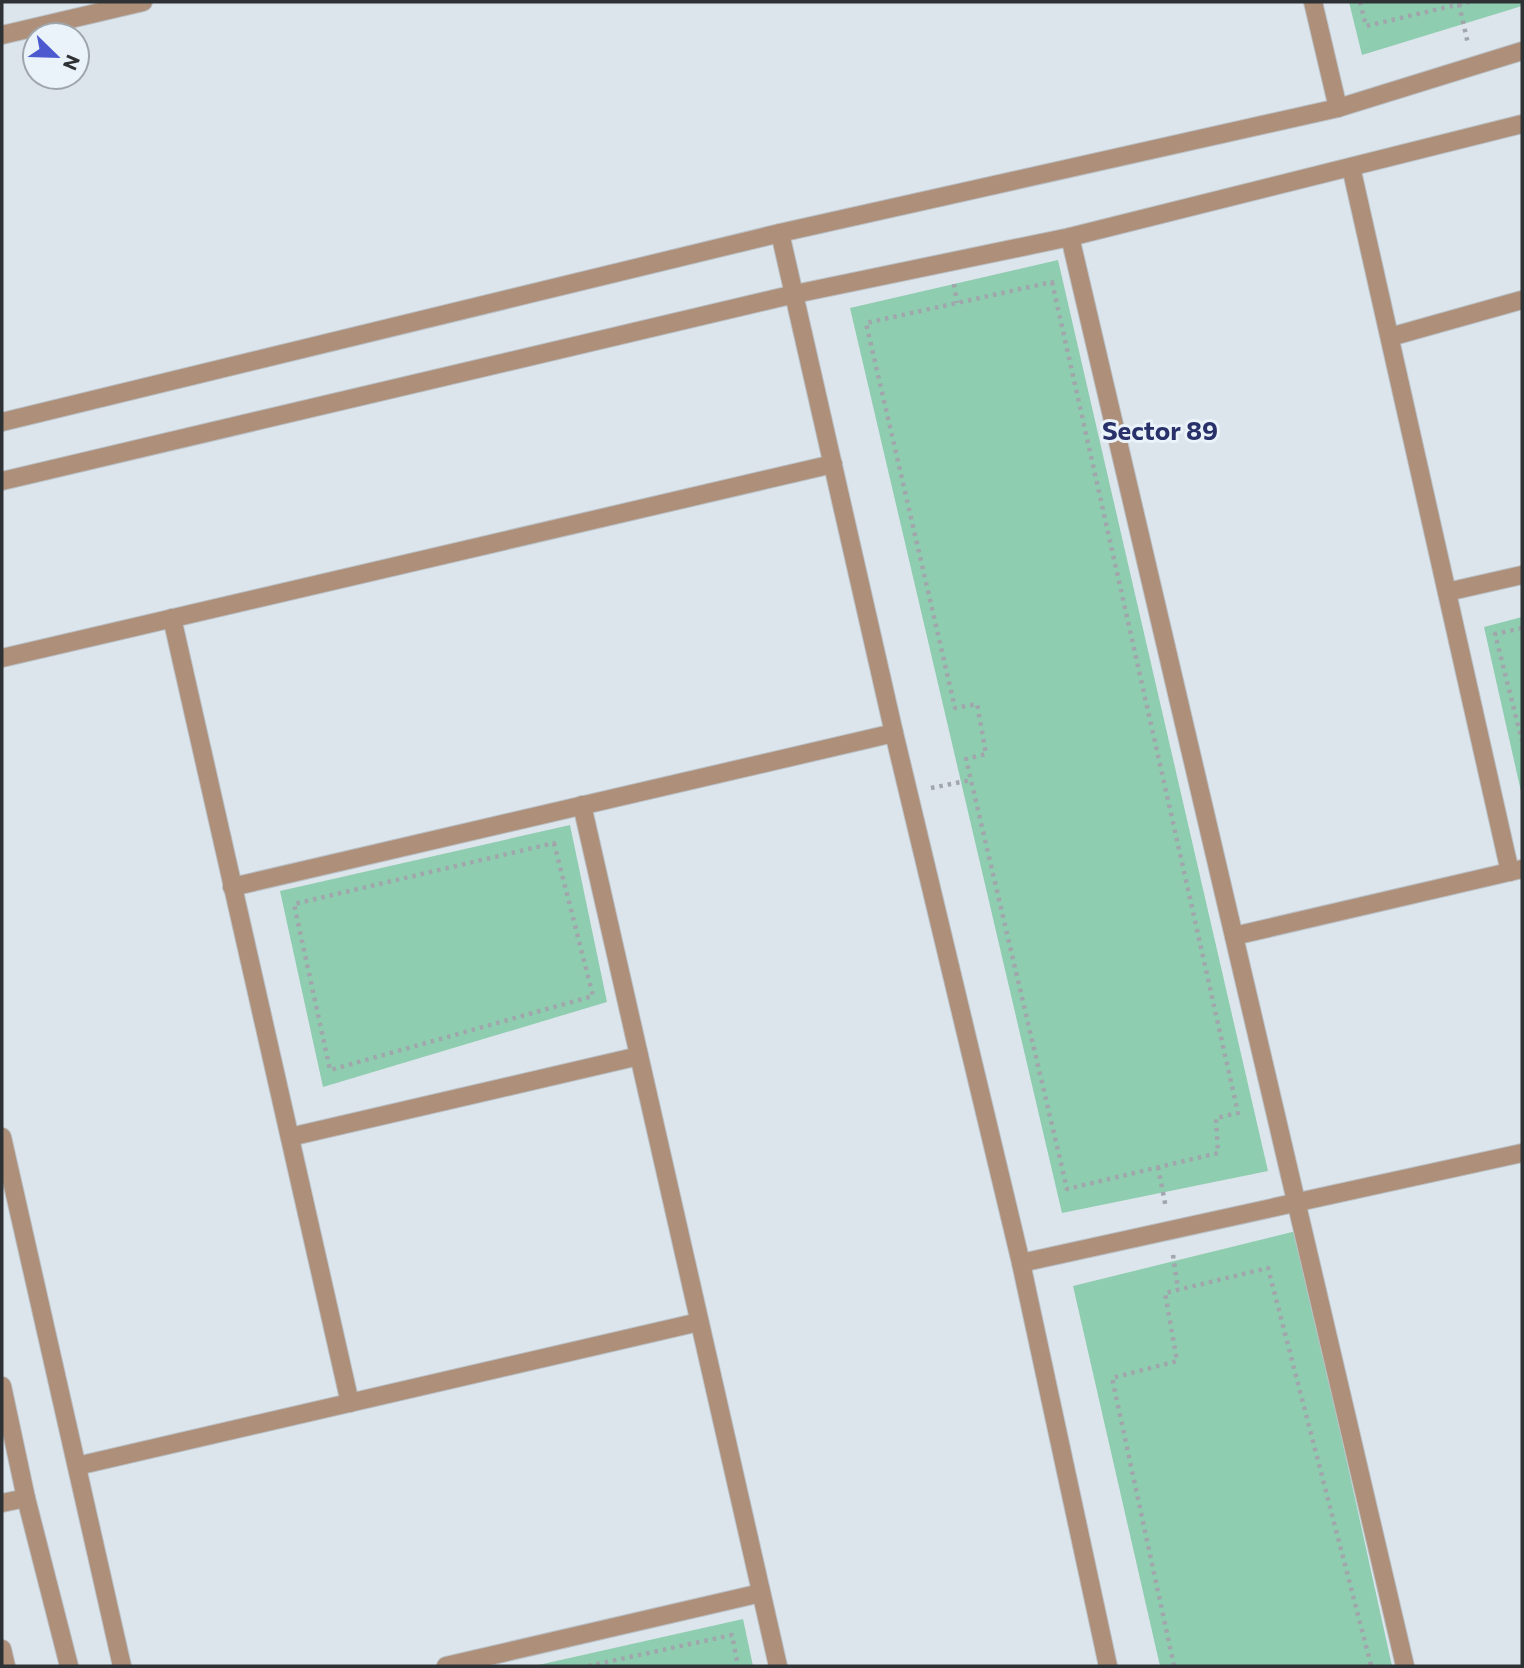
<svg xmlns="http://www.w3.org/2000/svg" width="1524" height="1668" font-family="Commissioner,sans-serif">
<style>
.green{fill:#8ecdaf}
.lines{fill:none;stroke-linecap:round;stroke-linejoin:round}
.minor-casing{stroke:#bac1c7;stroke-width:20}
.path{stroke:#a0a6ac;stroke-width:4.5;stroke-dasharray:3.5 5;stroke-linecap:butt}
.minor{stroke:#ae907a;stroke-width:18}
.labels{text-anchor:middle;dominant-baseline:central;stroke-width:6;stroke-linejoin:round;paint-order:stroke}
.district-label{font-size:26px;font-weight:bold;fill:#29316a;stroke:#eaf3f9}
</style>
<rect width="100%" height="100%" fill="#dde5ec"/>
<g class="green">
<path d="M1349,2H1522V6L1362,55Z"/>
<path d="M1058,260L1268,1171L1062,1213L850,308Z"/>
<path d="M1522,617V796L1484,627Z"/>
<path d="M570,825L607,1002L323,1087L280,891Z"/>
<path d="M1296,1231L1392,1666H1160L1073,1286Z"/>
<path d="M743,1619L753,1666H534Z"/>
</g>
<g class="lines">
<defs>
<g id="minor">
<path d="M1313,2L1338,108"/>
<path d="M2,35L143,2"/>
<path d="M1351,167L1510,872"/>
<path d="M780,233L894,733L1021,1263L1108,1666"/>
<path d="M1070,237L1405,1666"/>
<path d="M1390,337L1522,300"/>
<path d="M2,422L780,233L1338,108L1522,51"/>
<path d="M2,481L795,294L1070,237L1522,124"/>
<path d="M1447,592L1522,575"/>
<path d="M172,618L350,1403"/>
<path d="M2,658L833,464"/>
<path d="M582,805L778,1666"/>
<path d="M232,887L894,733"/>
<path d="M1234,936L1522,869"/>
<path d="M2,1137L122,1666"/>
<path d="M290,1137L639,1056"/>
<path d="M1021,1263L1522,1153"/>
<path d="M2,1386L26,1498L69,1666"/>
<path d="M77,1466L699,1322"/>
<path d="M2,1503L26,1498"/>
<path d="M2,1649L6,1666"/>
<path d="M446,1666L761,1593"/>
</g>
</defs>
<use href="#minor" class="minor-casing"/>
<g class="path">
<path d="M1360,2L1366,26L1469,2"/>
<path d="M1459,4L1468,44"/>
<path d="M1052,282L1238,1113L1216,1118L1218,1153L1067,1189L966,759L986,754L977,704L955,708L866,323Z"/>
<path d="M954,284L957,303"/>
<path d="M1522,628L1495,634L1522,741"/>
<path d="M931,788L971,780"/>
<path d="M554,843L593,996L330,1070L294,904Z"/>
<path d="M1158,1167L1166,1208"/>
<path d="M1173,1255L1178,1289"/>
<path d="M588,1666L732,1635L738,1666"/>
<path d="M1174,1666L1112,1378L1177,1361L1165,1293L1268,1268L1371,1665L1367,1666"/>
</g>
<use href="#minor" class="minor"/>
</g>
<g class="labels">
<g class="district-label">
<text x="1160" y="429">Sector 89</text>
</g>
</g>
<rect width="1524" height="1668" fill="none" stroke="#2f3235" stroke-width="7"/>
<g transform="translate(56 56) rotate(113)"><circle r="33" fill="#eaf3f9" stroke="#9fa6ab" stroke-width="2"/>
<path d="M0-5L12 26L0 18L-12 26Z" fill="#4d59cf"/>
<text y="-10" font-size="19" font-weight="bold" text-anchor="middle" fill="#2f3235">N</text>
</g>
</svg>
